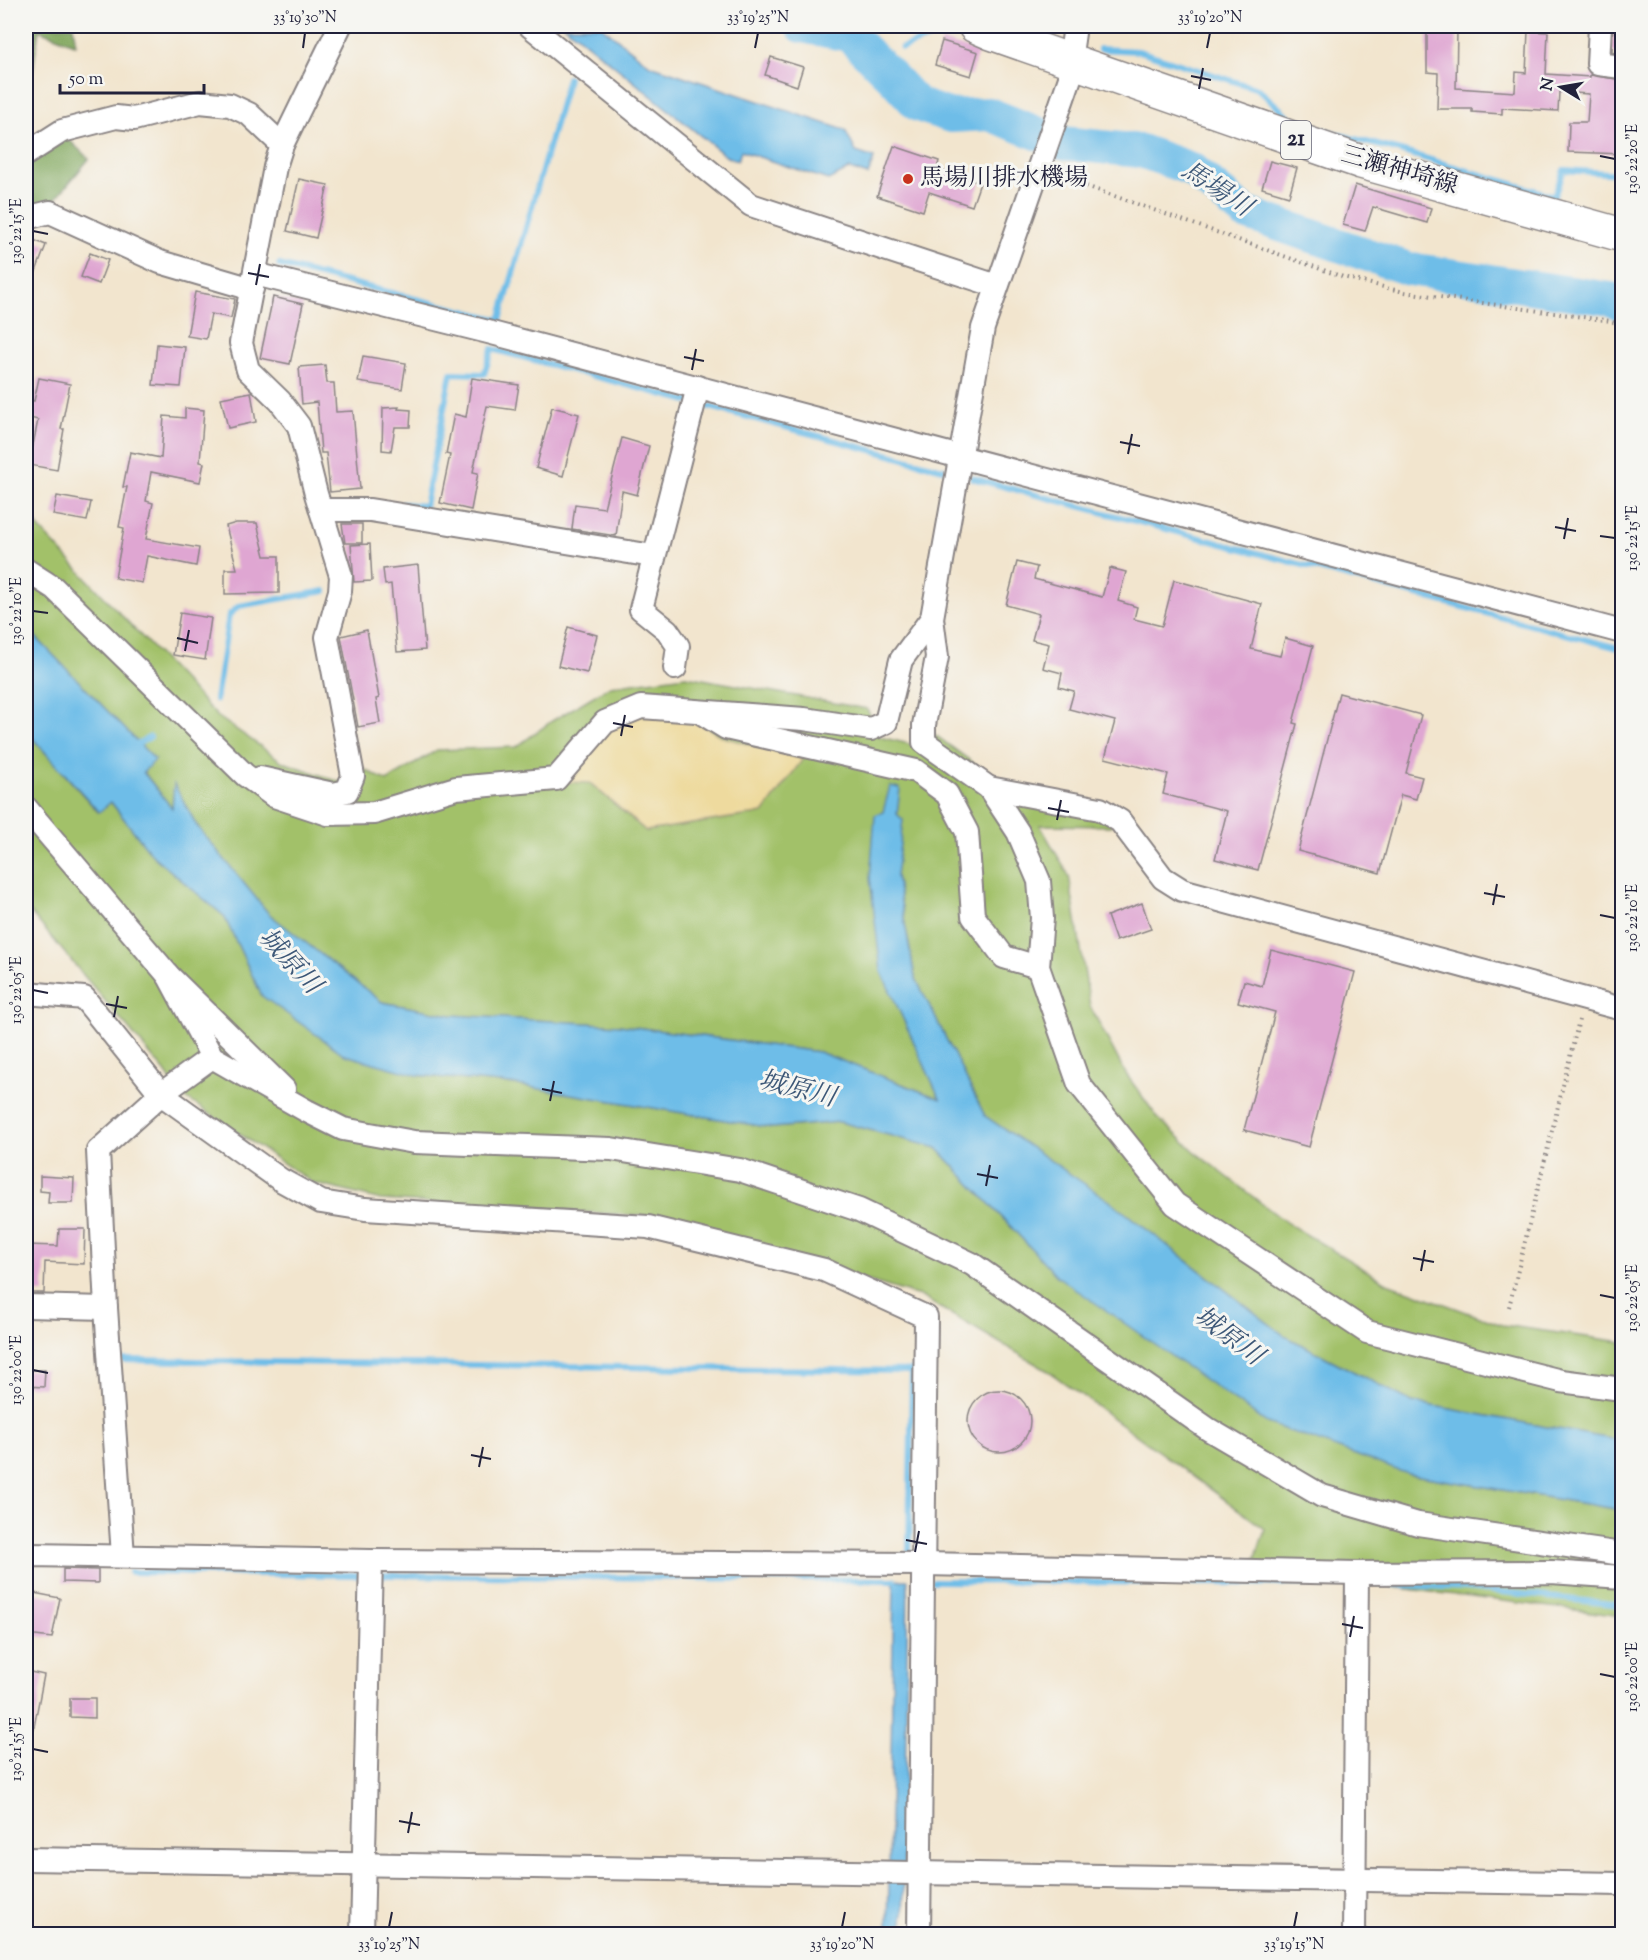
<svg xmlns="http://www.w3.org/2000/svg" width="1648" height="1960" font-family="'Sorts Mill Goudy','Noto Serif JP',serif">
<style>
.green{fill:#a2c169;stroke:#627252;stroke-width:1.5;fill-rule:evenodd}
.forest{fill:#81a75d;stroke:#52644c;stroke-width:1.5}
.sand{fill:#eeda9e;stroke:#887e6c;stroke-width:1.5}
.water{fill:#6ebde8;stroke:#487092;stroke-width:1.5}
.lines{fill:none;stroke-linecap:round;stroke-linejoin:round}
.stream{stroke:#6ebde8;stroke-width:6}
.river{stroke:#6ebde8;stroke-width:34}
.building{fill:#dfa6d2}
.street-casing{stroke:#8a8484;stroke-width:26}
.primary-casing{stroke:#8a8484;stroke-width:36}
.path{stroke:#8a8484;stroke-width:4;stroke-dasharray:1.5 4.5;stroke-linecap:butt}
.street{stroke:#fff;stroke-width:22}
.primary{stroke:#fff;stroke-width:33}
.ticks{fill:none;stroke:#22223b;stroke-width:2}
.poi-dot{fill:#c8321e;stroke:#f6f6f2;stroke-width:2}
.labels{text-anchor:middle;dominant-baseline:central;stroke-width:6;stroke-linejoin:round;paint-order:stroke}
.shield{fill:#f6f6f2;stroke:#626272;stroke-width:1.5}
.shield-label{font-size:22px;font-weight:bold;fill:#22223b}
.street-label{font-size:24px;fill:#22223b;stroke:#f6f6f2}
.poi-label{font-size:24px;fill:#22223b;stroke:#f6f6f2;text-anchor:start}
.water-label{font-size:26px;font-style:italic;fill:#3d5878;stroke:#f6f6f2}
.neatline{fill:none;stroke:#22223b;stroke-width:2}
.ticks-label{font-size:15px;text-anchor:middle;fill:#22223b}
</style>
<rect width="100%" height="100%" fill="#f6f6f2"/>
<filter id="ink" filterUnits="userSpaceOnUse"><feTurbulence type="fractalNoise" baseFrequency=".0167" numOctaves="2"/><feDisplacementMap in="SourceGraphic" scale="12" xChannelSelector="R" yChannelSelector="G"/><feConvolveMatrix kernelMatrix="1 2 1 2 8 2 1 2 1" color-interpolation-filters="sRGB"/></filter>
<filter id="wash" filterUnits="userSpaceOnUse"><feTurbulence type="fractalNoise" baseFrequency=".008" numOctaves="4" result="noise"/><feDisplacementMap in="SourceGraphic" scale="24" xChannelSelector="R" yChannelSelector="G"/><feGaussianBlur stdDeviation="1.35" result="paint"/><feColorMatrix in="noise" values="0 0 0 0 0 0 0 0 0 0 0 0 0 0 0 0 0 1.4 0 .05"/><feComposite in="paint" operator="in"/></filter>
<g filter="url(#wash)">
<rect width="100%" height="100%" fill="#f2e5ce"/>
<g class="green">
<path d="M37,526L217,716L283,762L340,782L364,769L387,781L437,750L516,747L552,721L610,686L686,676L867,709L880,737L922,747L935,735L1002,784L1112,807L1111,826L1040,825L1069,876L1090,1006L1126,1074L1158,1118L1199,1155L1287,1223L1387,1283L1502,1325L1622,1342V1441L1412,1402L1285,1336L1111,1202L985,1116L915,977L896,876L902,821L897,814L899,788L881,971L941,1099L819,1052L619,1025L450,1015L382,1002L269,914L197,826L175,786L172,809L143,771L155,760L26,627V530ZM590,783L763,813L646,831Z"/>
<path d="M26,731L98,812L110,801L153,856L224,916L262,996L417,1075L511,1084L772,1128L840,1122L937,1148L1057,1276L1408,1474L1622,1510V1616L1344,1581L1248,1582L1265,1529L1048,1371L920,1296L647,1216L381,1200L313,1183L180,1094L165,1072L26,907Z"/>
</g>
<g class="forest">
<path d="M26,26H73L76,45L39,30L30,89L26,91Z"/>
<path d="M65,136L89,159L54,201L26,215V161Z"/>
<path d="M26,498L37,526L26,530Z"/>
</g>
<path class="sand" d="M637,715L692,719L723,737L803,759L763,813L646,831L590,783L564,782L613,725Z"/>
<g class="water">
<path d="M565,26H601L650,65L845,130L856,152L874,158L868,175L850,169L828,180L741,151L738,160L727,157Z"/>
<path d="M26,627L155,760L143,772L172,808L174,784L197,826L269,914L382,1002L450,1015L619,1025L819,1052L940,1099L881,971L870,878L875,815L883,812L890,786L900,788L897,814L903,820L896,876L915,977L985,1116L1111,1202L1285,1336L1412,1402L1622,1441V1510L1408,1474L1267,1423L1057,1276L937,1148L840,1122L772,1128L511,1084L417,1075L345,1055L262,996L224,916L153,856L111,802L99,812L26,731Z"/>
<path d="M894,1580H908L903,1934H888Z"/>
</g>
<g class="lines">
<g class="stream">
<path d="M1037,26L1052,32"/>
<path d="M902,48L936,35"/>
<path d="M1100,49L1139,51L1258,89L1296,123"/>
<path d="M874,59L889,53"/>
<path d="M1306,126L1400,151L1554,196L1564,170L1622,174"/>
<path d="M279,265L500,320L568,78"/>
<path d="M972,478L1622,649"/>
<path d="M403,504L425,506L451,373L484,374L492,349L943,469"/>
<path d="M216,700L229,615L239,606L325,591"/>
<path d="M133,747L150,737"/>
<path d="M124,1360L912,1371L909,1554"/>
<path d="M131,1572L361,1575"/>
<path d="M384,1575L894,1580"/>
<path d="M934,1581L1340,1584"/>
<path d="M1380,1584L1466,1588L1622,1605"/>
</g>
<path class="river" d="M802,26L849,35L891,76L918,105L951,116L989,114L1062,143L1141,151L1191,169L1245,213L1409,269L1611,299L1622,304"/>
</g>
<g id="blocks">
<g class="building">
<path d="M1613,26H1623V53L1612,52Z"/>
<path d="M1427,29L1457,30L1456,88L1515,92L1516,72L1526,73L1528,31L1548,32L1546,74L1590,77V75L1623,80V154L1568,152L1569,122H1587L1589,94L1559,92L1558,111L1502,108V114L1472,112V109H1437L1438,73L1427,72Z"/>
<path d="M942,41L978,52L971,76L935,65Z"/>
<path d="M771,57L803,67L797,86L765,75Z"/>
<path d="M894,146L939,161L937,169L980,183L972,206L929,192L923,211L877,196Z"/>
<path d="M1270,161L1297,168L1289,196L1262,188Z"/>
<path d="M299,179L328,185L316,238L287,231Z"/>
<path d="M1355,185L1431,208L1427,223L1373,207L1365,231L1343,225Z"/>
<path d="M26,237L46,245L27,295L26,294Z"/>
<path d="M90,253L108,260L99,284L81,277Z"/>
<path d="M195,292L235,299L231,318L211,314L206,339L187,336Z"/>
<path d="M273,297L303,304L290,364L260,358Z"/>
<path d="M157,344L185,347L181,387L153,385Z"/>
<path d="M363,356L406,363L402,389L358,382Z"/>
<path d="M325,365L327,383H334L336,412L353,411L360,489L330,492L326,453H321L317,402L302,404L299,367Z"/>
<path d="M39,378L70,384L61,429H64L57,470L29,465L38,420L26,417V399L34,401Z"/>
<path d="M472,378L519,385L515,410L487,406L473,472L478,473L471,510L440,503L450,455L446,454L454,414L466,417Z"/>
<path d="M251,392L256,422L228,428L221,398Z"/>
<path d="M399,407L398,409L411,410L410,427H395L391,451L382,450L383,408Z"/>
<path d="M552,407L579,414L563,476L536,468Z"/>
<path d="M185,408L204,410L200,462L204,463L200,482L151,472L146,501L153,503L146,539L199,548L196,566L147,556L142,583L115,578L124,528L119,527L127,487H123L130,452L161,458L164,416L185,418Z"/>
<path d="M622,438L649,446L637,495L622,491L616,536L572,529L575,504L604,508Z"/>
<path d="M57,496L91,502L87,521L53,515Z"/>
<path d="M236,523H257L265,556H279V593L225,594V569H237L226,526Z"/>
<path d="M342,524H362V543H345Z"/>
<path d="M370,544L372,581L354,582L351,545Z"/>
<path d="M1017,562L1037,567L1034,579L1102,597L1110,568L1126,572L1118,601L1137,607L1134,619L1162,626L1174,580L1262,604L1251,649L1280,656L1285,638L1313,646L1293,723L1297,724L1258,870L1215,859L1227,811L1163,794L1168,774L1105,758L1115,721L1069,709L1074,691L1059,687L1062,673L1043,668L1049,644L1032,640L1039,614L1006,605Z"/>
<path d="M418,565L425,650L397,652L391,584L385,585L383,569Z"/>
<path d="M180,613L211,618L205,660L173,655Z"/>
<path d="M568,627L597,635L587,673L558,666Z"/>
<path d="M367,630L379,698L376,699L380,723L358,727L341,636Z"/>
<path d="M1339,693L1421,715L1406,773L1422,777L1416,799L1401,795L1380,873L1298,851Z"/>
<path d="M1142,903L1151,929L1116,941L1107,916Z"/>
<path d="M1271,950L1355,972L1309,1147L1244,1130L1275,1012L1238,1002L1244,981L1262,986Z"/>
<path d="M40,1176L74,1178L73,1203H48L49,1192L40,1191Z"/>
<path d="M59,1229H85L84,1264L45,1262L44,1293H26V1245L58,1246Z"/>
<path d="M26,1370H45L44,1387L26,1386Z"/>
<circle cx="999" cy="1421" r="31"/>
<path d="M63,1569L98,1570V1583L63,1582Z"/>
<path d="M34,1593L60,1598L52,1638L27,1635Z"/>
<path d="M26,1671L44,1675L33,1732L26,1731Z"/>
<path d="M70,1698H95V1718L70,1717Z"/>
</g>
</g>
</g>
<g filter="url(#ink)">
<use href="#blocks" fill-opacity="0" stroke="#8a8484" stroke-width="1.5"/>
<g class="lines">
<defs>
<g id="street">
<path d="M530,26L751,205L997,286"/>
<path d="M1075,26L1070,61V78L983,328L932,618L937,657L924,725V742L989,788L1018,832L1039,881L1042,918L1038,967L1079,1084L1175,1204L1367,1332L1561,1381L1622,1389"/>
<path d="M1600,26L1598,64L1622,67"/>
<path d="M26,154L62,131L116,117L134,119L200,102L230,105L249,114L282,145"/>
<path d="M26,218L50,212L160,262L252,289"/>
<path d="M255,274L488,332L1622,632"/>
<path d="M321,510H370L653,556"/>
<path d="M26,570L54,588L245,775L274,796L328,814L374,813L456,788L556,779L605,722L641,707L804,719L871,729L886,722L901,660L932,618"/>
<path d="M675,668L678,646L667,630L641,609L698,387"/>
<path d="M700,712L726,728L916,771L947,794L967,832L973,916L1004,957L1038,967"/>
<path d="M260,778L333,794L347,791L353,776L327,637L340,591L341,576L316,494L299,426L280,401L248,370L241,343L275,167L282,145L340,26"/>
<path d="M989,788L1100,809L1120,821L1163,878L1182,890L1622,1009"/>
<path d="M26,808L168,975L284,1089"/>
<path d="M168,975L212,1057L307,1111L343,1129L414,1142L611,1149L740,1170L859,1210L972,1264L1208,1429L1322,1496L1418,1524L1622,1554"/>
<path d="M26,993L84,998L161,1094L281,1180L321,1202L365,1209L648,1227L824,1270L926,1317L919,1934"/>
<path d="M26,1306L106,1308"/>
<path d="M123,1556L106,1308L98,1151L161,1094L212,1057"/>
<path d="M26,1559L30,1555L371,1561L923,1564L1357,1573L1551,1572L1622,1577"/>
<path d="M26,1859L1622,1884"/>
<path d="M362,1934L371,1561"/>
<path d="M1354,1934L1357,1573"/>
</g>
<path id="primary" d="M975,26L991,33L1361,162L1622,235"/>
</defs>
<use href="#street" class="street-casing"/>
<use href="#primary" class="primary-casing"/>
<g class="path">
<path d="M1058,176L1343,277L1404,292L1611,321L1622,326"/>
<path d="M1509,1307L1580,1016"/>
</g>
<use href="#street" class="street"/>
<use href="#primary" class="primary"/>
</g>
</g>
<path class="ticks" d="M303,48L305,33M755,48L758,33M1207,48L1210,33M1191,76L1211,80M1199,89L1203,68M1600,156L1615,159M33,231L48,234M248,273L269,277M256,285L260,264M684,357L704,361M692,370L696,349M1120,442L1140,446M1128,454L1132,434M1555,527L1576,531M1600,536L1615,538M1564,539L1568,518M33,611L48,613M177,638L198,643M185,651L189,630M613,723L633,727M621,736L625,715M1048,808L1069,812M1057,820L1061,800M1484,893L1505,897M1493,905L1497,884M1600,915L1615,918M33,990L48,993M106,1004L127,1008M114,1017L118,996M542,1089L562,1093M550,1101L554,1081M977,1174L998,1178M986,1186L990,1165M1413,1258L1434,1262M1421,1271L1425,1250M1600,1295L1615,1298M33,1370L48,1373M471,1455L491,1459M479,1467L483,1447M906,1540L927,1544M915,1552L919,1531M1342,1624L1363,1628M1350,1637L1354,1616M1600,1674L1615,1677M33,1749L48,1752M399,1821L420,1825M408,1833L412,1812M389,1927L392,1912M842,1927L845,1912M1294,1927L1297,1912"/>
<circle class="poi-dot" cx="908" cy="179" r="6"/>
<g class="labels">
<rect class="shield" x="1281" y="121" width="30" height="38" rx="4.5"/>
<g class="shield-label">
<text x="1296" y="140">21</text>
</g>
<g class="street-label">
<text transform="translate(1399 171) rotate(16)">三瀬神埼線</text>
</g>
<g class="poi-label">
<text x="920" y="179">馬場川排水機場</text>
</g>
<g class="water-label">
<text transform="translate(1216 190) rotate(33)">馬場川</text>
<text transform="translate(289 962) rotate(47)">城原川</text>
<text transform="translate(797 1090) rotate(14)">城原川</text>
<text transform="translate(1228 1337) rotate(37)">城原川</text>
</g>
</g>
<rect width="1648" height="1960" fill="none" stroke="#f6f6f2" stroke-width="66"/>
<g transform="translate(1561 87) rotate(281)" stroke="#f6f6f2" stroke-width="4.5" paint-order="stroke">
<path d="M0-4.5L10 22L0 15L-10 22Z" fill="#22223b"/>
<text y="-9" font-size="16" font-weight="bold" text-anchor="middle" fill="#22223b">N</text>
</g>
<path d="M60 84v9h144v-9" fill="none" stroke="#22223b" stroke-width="3"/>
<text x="69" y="84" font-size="18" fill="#22223b" stroke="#f6f6f2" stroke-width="4.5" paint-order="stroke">50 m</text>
<rect x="33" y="33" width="1582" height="1894" class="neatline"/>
<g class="ticks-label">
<text x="305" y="22">33°19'30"N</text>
<text x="758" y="22">33°19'25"N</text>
<text x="1210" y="22">33°19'20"N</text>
<text transform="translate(1632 159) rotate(-90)" y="5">130°22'20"E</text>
<text transform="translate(16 231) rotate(-90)" y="5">130°22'15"E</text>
<text transform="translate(1632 538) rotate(-90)" y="5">130°22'15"E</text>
<text transform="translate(16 611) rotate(-90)" y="5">130°22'10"E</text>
<text transform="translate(1632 918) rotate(-90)" y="5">130°22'10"E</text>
<text transform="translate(16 990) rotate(-90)" y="5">130°22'05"E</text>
<text transform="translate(1632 1298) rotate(-90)" y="5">130°22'05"E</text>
<text transform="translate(16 1370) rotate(-90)" y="5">130°22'00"E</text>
<text transform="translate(1632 1677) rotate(-90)" y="5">130°22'00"E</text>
<text transform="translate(16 1749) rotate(-90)" y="5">130°21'55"E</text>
<text x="389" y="1949">33°19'25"N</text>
<text x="842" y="1949">33°19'20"N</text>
<text x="1294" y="1949">33°19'15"N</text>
</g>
</svg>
